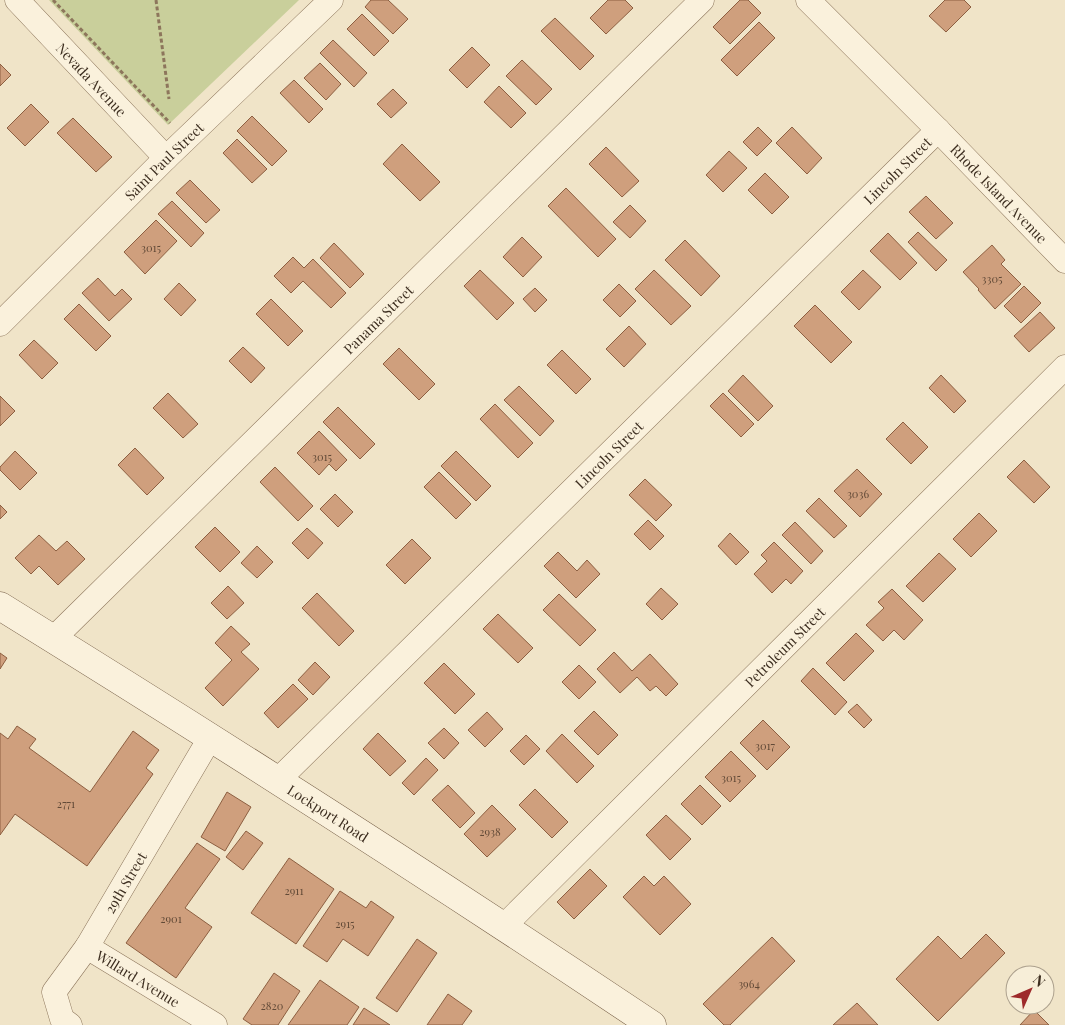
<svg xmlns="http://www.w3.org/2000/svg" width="1065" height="1025" font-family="'Playfair Display',serif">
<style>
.green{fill:#c9cf9b}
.building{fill:#cf9f7d;stroke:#8d5f41}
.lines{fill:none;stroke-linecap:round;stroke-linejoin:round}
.street-casing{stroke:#8d765c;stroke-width:25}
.secondary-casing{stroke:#6f573f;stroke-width:29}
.path{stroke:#8d765c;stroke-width:3;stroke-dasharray:4 2.5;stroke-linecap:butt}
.street{stroke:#faf1dc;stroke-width:24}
.secondary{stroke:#faf1dc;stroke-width:28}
.labels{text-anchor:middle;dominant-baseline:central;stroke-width:4.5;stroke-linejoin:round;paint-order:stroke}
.number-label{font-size:11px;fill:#624a37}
.street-label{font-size:14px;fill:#3d2e20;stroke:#f7eed8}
</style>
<rect width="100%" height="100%" fill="#f0e4c8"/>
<path class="green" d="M49,0H299L168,125Z"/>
<g class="building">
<path d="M371,0H388L408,19L393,34L365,7Z"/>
<path d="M608,0H625L633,8L606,34L590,18Z"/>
<path d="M740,0H748L761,13L730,44L713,27Z"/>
<path d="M945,0H964L971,7L946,32L929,16Z"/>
<path d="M362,14L389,41L374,56L347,29Z"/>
<path d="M555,18L594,56L580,70L541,31Z"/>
<path d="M759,22L775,38L737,76L721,60Z"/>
<path d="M333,40L367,73L354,87L320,53Z"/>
<path d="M472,47L490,65L467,88L449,70Z"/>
<path d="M522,60L552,89L536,105L506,76Z"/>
<path d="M320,63L341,84L326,100L304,78Z"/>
<path d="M0,64L11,75L0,86Z"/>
<path d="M294,80L323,109L309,123L280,93Z"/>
<path d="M499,86L526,113L511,128L484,102Z"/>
<path d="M393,89L407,103L391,118L377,104Z"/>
<path d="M31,104L49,122L25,146L7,128Z"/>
<path d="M252,116L287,151L272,166L237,131Z"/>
<path d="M73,118L112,157L96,172L57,133Z"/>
<path d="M758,127L772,141L757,156L743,142Z"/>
<path d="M792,127L822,158L807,174L776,143Z"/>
<path d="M237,139L267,169L252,183L223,153Z"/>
<path d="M402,144L440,182L420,201L383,164Z"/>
<path d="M606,147L639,181L622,197L589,164Z"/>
<path d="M729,151L747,168L723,192L706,175Z"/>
<path d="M765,173L789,197L772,214L748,190Z"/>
<path d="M190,180L220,210L206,223L176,193Z"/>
<path d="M566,188L616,239L598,257L548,206Z"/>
<path d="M926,196L953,223L936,239L909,212Z"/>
<path d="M172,201L204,233L191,247L158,214Z"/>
<path d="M630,205L646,221L630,238L613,222Z"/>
<path d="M156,220L177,241L145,274L124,252Z"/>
<path d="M918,232L947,260L936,271L908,242Z"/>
<path d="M888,233L917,263L900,280L870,251Z"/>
<path d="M522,237L542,257L523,277L503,257Z"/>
<path d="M685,240L720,276L701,296L665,260Z"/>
<path d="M334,243L364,274L350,288L320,258Z"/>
<path d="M992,245L1005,260L1001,264L1021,284L995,309L978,290L979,289L963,272Z"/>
<path d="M293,257L304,268L313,259L346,293L331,308L303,281L291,293L274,276Z"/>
<path d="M480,270L514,303L497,320L464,286Z"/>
<path d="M654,270L691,306L671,325L635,289Z"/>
<path d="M863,270L881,287L859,310L841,292Z"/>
<path d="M98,278L115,296L122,289L132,299L109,321L82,293Z"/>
<path d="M179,283L196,300L181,316L164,299Z"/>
<path d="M619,284L636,301L620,317L603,300Z"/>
<path d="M1024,286L1041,303L1021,323L1004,306Z"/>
<path d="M535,288L547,300L535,312L523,299Z"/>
<path d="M271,299L303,331L288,346L256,314Z"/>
<path d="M79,304L111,336L96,351L64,319Z"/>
<path d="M815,305L852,342L831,363L794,326Z"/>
<path d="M1040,312L1055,328L1029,352L1014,336Z"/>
<path d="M629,326L646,344L624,367L606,349Z"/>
<path d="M34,340L58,363L42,379L19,355Z"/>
<path d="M243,347L265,368L251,383L229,361Z"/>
<path d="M399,348L435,384L419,400L383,364Z"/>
<path d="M562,350L591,379L576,394L547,365Z"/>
<path d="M743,375L773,406L758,421L728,391Z"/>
<path d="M941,375L966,401L954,413L929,388Z"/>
<path d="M519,386L554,421L540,436L504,400Z"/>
<path d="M168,393L198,424L183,438L153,408Z"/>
<path d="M723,393L754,424L741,437L710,406Z"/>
<path d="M0,396L15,411L0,426Z"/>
<path d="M495,404L533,443L518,458L480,419Z"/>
<path d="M338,407L375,444L360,459L323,422Z"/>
<path d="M903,422L928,447L911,464L886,439Z"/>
<path d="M319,431L347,460L336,471L329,464L319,475L297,453Z"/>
<path d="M135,448L164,478L147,495L118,465Z"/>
<path d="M15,451L37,473L20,490L0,470V467Z"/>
<path d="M456,451L491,486L476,501L441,466Z"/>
<path d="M1024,460L1050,487L1034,503L1007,477Z"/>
<path d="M275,467L313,506L298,521L260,482Z"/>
<path d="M857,469L882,494L860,517L834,491Z"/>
<path d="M439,472L471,504L456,519L424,487Z"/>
<path d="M645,479L672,505L656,521L629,495Z"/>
<path d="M335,494L353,512L338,527L320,509Z"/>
<path d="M819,498L847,526L834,538L806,511Z"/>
<path d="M0,505L7,512L0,519Z"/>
<path d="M979,513L997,531L971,557L953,539Z"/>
<path d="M648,520L664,536L650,550L634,534Z"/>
<path d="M795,522L823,551L811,564L782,535Z"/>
<path d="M215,527L240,552L220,572L195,547Z"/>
<path d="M307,528L323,543L308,559L292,543Z"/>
<path d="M730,533L749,552L736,565L718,546Z"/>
<path d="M39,535L56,551L67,541L85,559L58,585L39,566L31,574L15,558Z"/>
<path d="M412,539L431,558L405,584L386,565Z"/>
<path d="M774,542L803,571L791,584L786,579L772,593L754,574L767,561L761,555Z"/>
<path d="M257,546L273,562L257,578L241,563Z"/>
<path d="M558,552L577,571L587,560L600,574L576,598L544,566Z"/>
<path d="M939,553L956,569L923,602L906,586Z"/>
<path d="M228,586L244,603L227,619L211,603Z"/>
<path d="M661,588L678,604L662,620L646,604Z"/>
<path d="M892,589L923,620L904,640L894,630L883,641L866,625L884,608L878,602Z"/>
<path d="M317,593L354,631L339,646L302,608Z"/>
<path d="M559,594L596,630L580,646L543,610Z"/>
<path d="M498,614L533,648L518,663L483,629Z"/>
<path d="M231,626L250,644L241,652L259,669L223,706L205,688L232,660L215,643Z"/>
<path d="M856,633L874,651L844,681L826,663Z"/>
<path d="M614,652L632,671L650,654L678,684L666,696L656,686L650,691L637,677L620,693L597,669Z"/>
<path d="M0,653L7,658L0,669Z"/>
<path d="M315,662L330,677L313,695L298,680Z"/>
<path d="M444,663L475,694L455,714L424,683Z"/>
<path d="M579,665L596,682L579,699L562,682Z"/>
<path d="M813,668L847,702L835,715L801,681Z"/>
<path d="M293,684L308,699L278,728L264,713Z"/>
<path d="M857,704L872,720L864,728L848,712Z"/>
<path d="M594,711L618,735L598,755L574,731Z"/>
<path d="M487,712L503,729L485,747L468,730Z"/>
<path d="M763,720L790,747L767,770L740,743Z"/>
<path d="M17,726L36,739L29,748L90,792L133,731L159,750L146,768L153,774L87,866L15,814L0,835V733L8,739Z"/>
<path d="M444,728L459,743L444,759L428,743Z"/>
<path d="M378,733L406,761L390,776L363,749Z"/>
<path d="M562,734L594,766L577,783L546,751Z"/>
<path d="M526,735L540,749L524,765L510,751Z"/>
<path d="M731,751L756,776L730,802L705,777Z"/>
<path d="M426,758L438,770L414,795L402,783Z"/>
<path d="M448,785L475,813L460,828L432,800Z"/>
<path d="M700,785L721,806L702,825L681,804Z"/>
<path d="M535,789L568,822L552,838L519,805Z"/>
<path d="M227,792L251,807L225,851L201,837Z"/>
<path d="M492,805L516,829L487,857L464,834Z"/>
<path d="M666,815L691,839L670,860L646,835Z"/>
<path d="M246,831L263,843L243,870L226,857Z"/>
<path d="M197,843L220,859L185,908L212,927L176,978L126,943Z"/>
<path d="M289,858L334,889L296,944L251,913Z"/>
<path d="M590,869L607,886L574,919L557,902Z"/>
<path d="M644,876L654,886L664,876L691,904L660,935L623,897Z"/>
<path d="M340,891L366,908L371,901L394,917L368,956L343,939L327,962L303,946Z"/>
<path d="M986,934L1005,953L938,1021L896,979L938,936L961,959Z"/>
<path d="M772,937L795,961L730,1025H724L703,1004Z"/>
<path d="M417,939L437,953L397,1012L376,998Z"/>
<path d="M274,973L300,991L278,1025H252L243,1019Z"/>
<path d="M320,980L359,1007L347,1025H288Z"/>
<path d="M448,994L472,1011L462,1025H427Z"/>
<path d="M857,1003L878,1025H833Z"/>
<path d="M364,1008L390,1025H353Z"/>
<path d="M1034,1010L1049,1025H1020Z"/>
</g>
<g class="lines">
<defs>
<g id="street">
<path id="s1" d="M17,0L166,158"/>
<path id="s2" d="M808,0L938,130L1065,261"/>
<path id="s3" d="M0,324L166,158L331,0"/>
<path id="s4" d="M53,639L702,0"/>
<path id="s5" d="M278,780L938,130"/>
<path id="s6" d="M504,926L1065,367"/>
<path id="s7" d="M87,947L215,1025"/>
<path id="s8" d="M70,1025L62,1019L54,992L87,947L210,738"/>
</g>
<g id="secondary">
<path id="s9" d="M0,606C220,742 437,881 652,1025"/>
</g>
</defs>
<use href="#street" class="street-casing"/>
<use href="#secondary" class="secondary-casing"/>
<g class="path">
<path d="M53,0L170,123"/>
<path d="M156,0L169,99"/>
</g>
<use href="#street" class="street"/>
<use href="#secondary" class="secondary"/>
</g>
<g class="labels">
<g class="number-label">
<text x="151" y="247">3015</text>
<text x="992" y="278">3305</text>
<text x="322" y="456">3015</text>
<text x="858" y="493">3036</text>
<text x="765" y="745">3017</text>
<text x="731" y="777">3015</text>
<text x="66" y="803">2771</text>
<text x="490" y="831">2938</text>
<text x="294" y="890">2911</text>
<text x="171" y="918">2901</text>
<text x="345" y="923">2915</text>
<text x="749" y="983">3964</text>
<text x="272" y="1005">2820</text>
</g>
<g class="street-label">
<text stroke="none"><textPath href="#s1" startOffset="109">Nevada Avenue</textPath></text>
<text stroke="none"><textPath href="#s3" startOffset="231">Saint Paul Street</textPath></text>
<text stroke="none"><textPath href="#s5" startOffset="869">Lincoln Street</textPath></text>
<text stroke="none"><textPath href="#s2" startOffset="272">Rhode Island Avenue</textPath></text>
<text stroke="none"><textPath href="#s4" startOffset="456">Panama Street</textPath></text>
<text stroke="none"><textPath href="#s5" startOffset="464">Lincoln Street</textPath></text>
<text stroke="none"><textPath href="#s6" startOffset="396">Petroleum Street</textPath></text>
<text stroke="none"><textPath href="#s9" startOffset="388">Lockport Road</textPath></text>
<text stroke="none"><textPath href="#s8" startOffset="169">29th Street</textPath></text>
<text stroke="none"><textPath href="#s7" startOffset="60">Willard Avenue</textPath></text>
</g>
</g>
<g transform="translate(1030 990) rotate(45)"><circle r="24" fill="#f7eed8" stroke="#ada18e"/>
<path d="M0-4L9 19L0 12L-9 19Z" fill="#9e2a2b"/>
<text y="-8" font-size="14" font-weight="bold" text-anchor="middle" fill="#3d2e20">N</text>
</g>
</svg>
